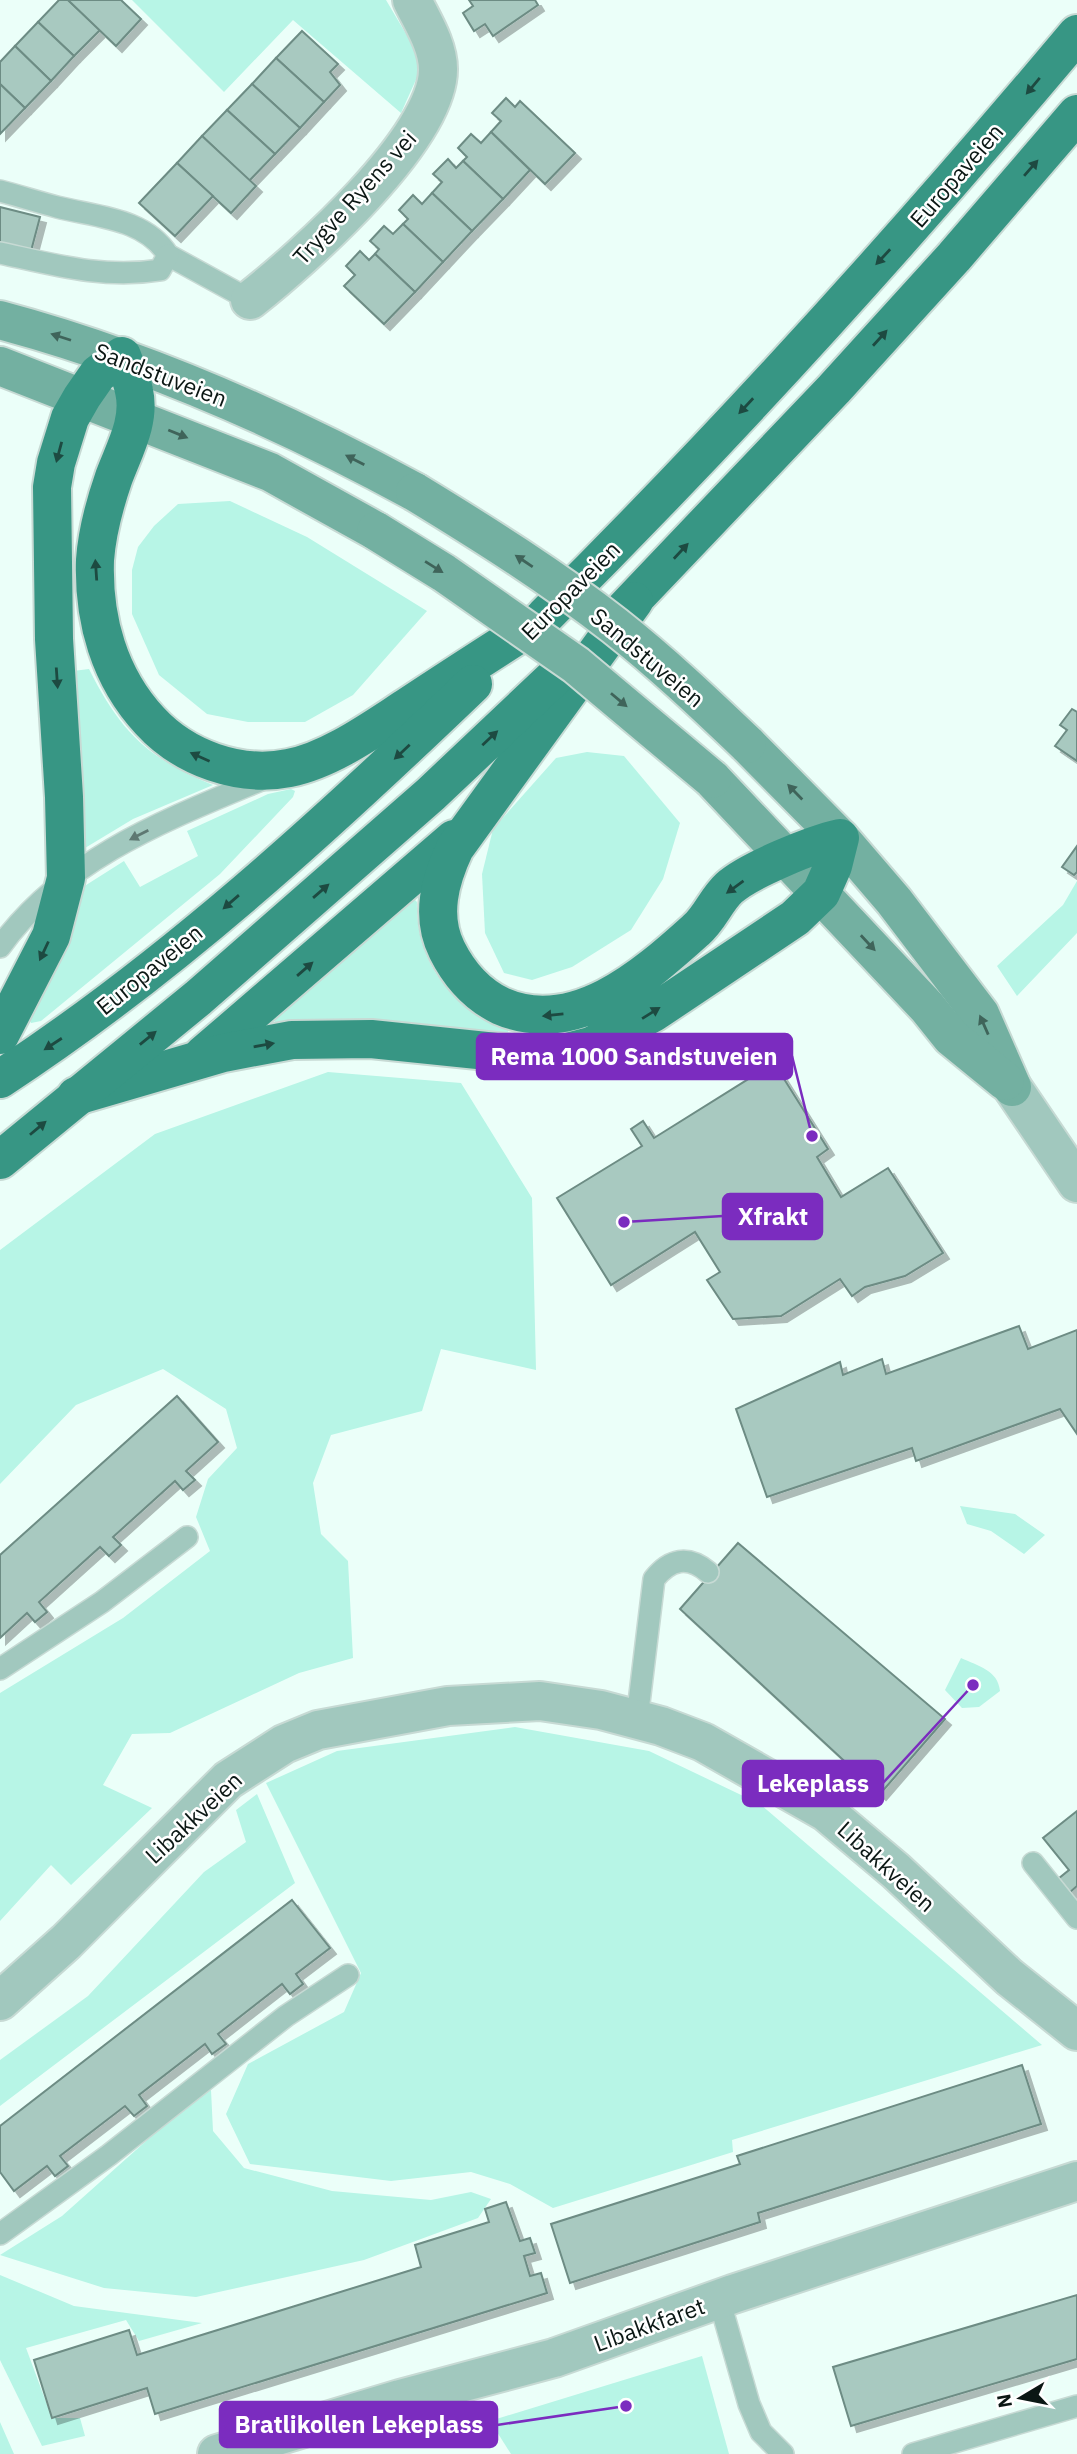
<svg xmlns="http://www.w3.org/2000/svg" width="1077" height="2454" font-family="'IBM Plex Sans',sans-serif">
<style>
.green{fill:#b7f5e6}
.building{fill:#a8c9c0;stroke:#6d8c84;stroke-width:2;filter:url(#shadow)}
.lines{fill:none;stroke-linecap:round;stroke-linejoin:round}
.service-casing{stroke:#c7dad4;stroke-width:24}
.minor-casing{stroke:#c7dad4;stroke-width:42}
.tertiary-casing{stroke:#c7dad4;stroke-width:42}
.secondary-casing{stroke:#c7dad4;stroke-width:42}
.trunk-casing{stroke:#c7dad4;stroke-width:42}
.service{stroke:#a1c8be;stroke-width:21}
.minor{stroke:#a1c8be;stroke-width:38}
.tertiary{stroke:#a1c8be;stroke-width:38}
.secondary{stroke:#73b0a1;stroke-width:38}
.trunk{stroke:#379684;stroke-width:38}
.secondary-bridge-casing{stroke:#c7dad4;stroke-width:42;stroke-linecap:butt}
.secondary-bridge{stroke:#73b0a1;stroke-width:38}
.oneway{fill:#1d4a41}
.oneway2{fill:#3f645a}
.oneway3{fill:#5e7872}
.labels{text-anchor:middle;dominant-baseline:central;stroke-width:5;stroke-linejoin:round;paint-order:stroke}
.street-label{font-size:23px;fill:#0b1714;stroke:#fff}
.leader{fill:none;stroke:#7b2cbf;stroke-width:2.5}
.callout-dot{fill:#7b2cbf;stroke:#fff;stroke-width:2.5}
.callout{fill:#7b2cbf;stroke:#7b2cbf;stroke-width:2.5}
.callout-label{font-size:24px;text-anchor:middle;font-weight:bold;fill:#fff}
</style>
<defs>
<filter id="shadow"><feDropShadow dx="6" dy="6" stdDeviation="0" flood-color="#0004"/></filter>
</defs>
<rect width="100%" height="100%" fill="#ebfff9"/>
<g class="green">
<path d="M132,0H386L415,49L419,73L401,113L293,20L224,92Z"/>
<path d="M230,501L307,537L427,611L353,695L305,722H248L207,714L159,675L132,614V570L138,547L154,526L178,504Z"/>
<path d="M89,669C120,731 148,759 213,785L133,819L85,848L73,671Z"/>
<path d="M587,752L624,756L680,823L663,879L631,930L572,967L532,980L504,973L485,933L482,874L493,829L556,758Z"/>
<path d="M291,789L295,791L293,797L220,874L41,1021L31,1023L29,1019L66,946L83,887L124,861L140,887L198,856L187,831L268,794Z"/>
<path d="M1077,881V933L1017,996L997,966L1063,905Z"/>
<path d="M413,898L417,902C415,962 453,1010 509,1029L506,1039L275,1022L271,1018Z"/>
<path d="M328,1072L461,1083L532,1198L536,1370L441,1349L422,1411L331,1435L313,1483L321,1534L348,1561L353,1658L299,1673L170,1733L132,1734L103,1785L152,1808L71,1885L51,1865L0,1921V1693L123,1618L210,1551L196,1517L208,1479L237,1448L226,1409L163,1369L76,1405L0,1484V1250L155,1134Z"/>
<path d="M960,1506L1015,1514L1045,1535L1024,1554L991,1531L967,1524Z"/>
<path d="M961,1658C978,1666 998,1670 1000,1691L979,1707L962,1708L945,1690Z"/>
<path d="M515,1727L649,1751L760,1804L1042,2045L732,2140L733,2152L553,2208L510,2184L471,2172L391,2181L250,2164L226,2114L248,2064L344,2012L361,1973L266,1783L337,1751Z"/>
<path d="M257,1794L295,1883L0,2106V2060L88,1996L204,1872L246,1842L236,1810Z"/>
<path d="M211,2090L213,2131L244,2168L332,2191L431,2200L471,2192L491,2199L478,2218L364,2260L196,2297L104,2288L0,2255L62,2216L192,2100Z"/>
<path d="M0,2275L74,2306L202,2323L139,2341L126,2320L26,2348L52,2418H80L85,2436L42,2446L0,2360Z"/>
<path d="M702,2356L729,2454H511L490,2421Z"/>
<path d="M0,2422L14,2454H0Z"/>
</g>
<g class="building">
<path d="M59,0H68L100,30L74,56L38,22Z"/>
<path d="M68,0H121L141,19L116,46Z"/>
<path d="M469,0H535L538,5L493,36L485,24L474,31L463,13L473,6Z"/>
<path d="M38,22L74,56L51,81L15,46Z"/>
<path d="M302,31L338,64L330,72L340,85L324,102L276,58Z"/>
<path d="M15,46L51,81L25,108L0,84V62Z"/>
<path d="M276,58L324,102L300,128L252,84Z"/>
<path d="M0,84L25,108L0,134Z"/>
<path d="M252,84L300,128L275,154L227,110Z"/>
<path d="M506,98L515,107L520,101L575,153L545,184L491,132L501,121L492,113Z"/>
<path d="M227,110L275,154L249,181L202,136Z"/>
<path d="M491,132L530,170L503,199L463,161L467,157L458,148L471,134L481,143Z"/>
<path d="M202,136L256,186L231,213L177,163Z"/>
<path d="M448,159L456,168L463,161L503,199L472,231L432,193L442,182L433,174Z"/>
<path d="M177,163L213,196L175,236L139,203Z"/>
<path d="M432,193L472,231L443,262L403,224L408,219L399,210L413,195L422,204Z"/>
<path d="M0,207L40,217L31,251L0,244Z"/>
<path d="M403,224L443,262L415,292L375,254L379,249L370,241L384,226L393,234Z"/>
<path d="M360,251L369,260L375,254L415,292L384,324L344,286L355,275L346,266Z"/>
<path d="M1072,709L1077,712V761L1055,746L1067,730L1060,725Z"/>
<path d="M1077,846V872L1074,875L1062,867Z"/>
<path d="M774,1063L828,1149L817,1157L841,1197L888,1168L943,1253L905,1276L865,1287L852,1296L840,1279L781,1316L733,1319L707,1280L720,1272L695,1232L611,1285L557,1198L642,1146L631,1129L643,1121L654,1138Z"/>
<path d="M1019,1326L1028,1349L1077,1330V1434L1060,1409L916,1461L912,1448L767,1497L736,1409L840,1362L843,1375L882,1359L886,1374Z"/>
<path d="M177,1396L218,1442L186,1471L195,1480L183,1490L175,1481L113,1537L121,1545L109,1556L100,1547L39,1602L47,1612L35,1622L27,1613L0,1638V1555Z"/>
<path d="M738,1543L945,1719L880,1794L680,1609Z"/>
<path d="M1077,1811V1886L1069,1893L1058,1879L1069,1870L1043,1838Z"/>
<path d="M292,1900L330,1948L296,1974L303,1984L290,1994L282,1984L218,2034L226,2044L212,2054L205,2044L139,2095L147,2106L134,2116L125,2106L60,2156L68,2166L55,2176L47,2166L14,2191L0,2172V2126Z"/>
<path d="M1022,2065L1041,2124L758,2213L760,2222L570,2283L551,2224L740,2164L737,2156Z"/>
<path d="M506,2202L520,2241L530,2238L535,2253L524,2256L530,2276L541,2273L547,2293L155,2414L147,2388L52,2418L34,2360L129,2330L137,2355L421,2267L415,2245L489,2222L485,2209Z"/>
<path d="M1077,2295V2359L851,2426L833,2367Z"/>
</g>
<g class="lines">
<defs>
<g id="service">
<path d="M0,191C19,196 38,202 57,207C96,217 145,218 168,255L250,300"/>
<path d="M0,253C55,265 104,279 160,270L168,255"/>
<path d="M0,947C64,858 168,819 266,778"/>
<path d="M0,1669L102,1602L187,1537"/>
<path d="M637,1719L654,1579C670,1559 688,1555 708,1572"/>
<path d="M1033,1863L1077,1918"/>
<path d="M0,2234L109,2155L286,2016L348,1975"/>
<path d="M719,2299L749,2404L761,2432L783,2454"/>
<path d="M913,2454L1077,2406"/>
</g>
<g id="minor">
<path d="M250,300C302,259 439,138 438,69C438,45 422,21 412,0"/>
<path d="M0,2001L66,1942L228,1780L284,1744L318,1730L448,1706L540,1701L601,1710L661,1726L703,1742L826,1812L896,1871L1009,1977L1077,2031"/>
<path d="M217,2454L400,2399L554,2358L733,2294L1077,2181"/>
</g>
<path id="tertiary" d="M1012,1087L1077,1183"/>
<g id="secondary">
<path d="M0,320C146,359 283,420 415,492"/>
<path d="M0,366L270,472L376,531"/>
<path d="M747,744L840,838L894,901L980,1014L1012,1087"/>
<path d="M712,779L927,1007L951,1037L1005,1081"/>
</g>
<g id="trunk">
<path d="M545,616C731,431 908,235 1077,34"/>
<path d="M616,618L834,389L954,257L1077,114"/>
<path d="M0,1035L51,936L66,878L64,797L54,639L52,487L56,463L70,418L82,397L98,374L122,356C126,367 132,379 134,391C141,421 124,450 114,477C105,503 97,532 95,560C93,619 109,677 150,721C184,758 239,778 289,768C330,760 373,729 407,707C451,678 496,649 540,621"/>
<path d="M203,1055L454,839"/>
<path d="M0,1079C170,968 327,824 473,684"/>
<path d="M76,1096L223,1053L292,1040L371,1039L536,1056L564,1053L591,1046L653,1013L795,918L821,893L833,866L840,838C813,844 749,870 729,888C716,900 710,918 696,930C644,977 574,1038 501,1006C476,994 459,974 447,950C430,916 440,880 455,848L634,601"/>
<path d="M0,1160L198,998L431,794L560,672"/>
</g>
</defs>
<use href="#service" class="service-casing"/>
<use href="#minor" class="minor-casing"/>
<use href="#tertiary" class="tertiary-casing"/>
<use href="#secondary" class="secondary-casing"/>
<use href="#trunk" class="trunk-casing"/>
<use href="#service" class="service"/>
<use href="#minor" class="minor"/>
<use href="#tertiary" class="tertiary"/>
<use href="#secondary" class="secondary"/>
<use href="#trunk" class="trunk"/>
<defs>
<g id="secondary-bridge">
<path d="M415,492C484,534 552,577 615,626C662,663 704,703 747,744"/>
<path d="M376,531L444,573L576,665L712,779"/>
</g>
</defs>
<use href="#secondary-bridge" class="secondary-bridge-casing"/>
<use href="#secondary-bridge" class="secondary-bridge"/>
</g>
<defs><path id="oneway-solid" d="M-6-.8H1V-3.2L6.5 0L1 3.2V.8H-6Z" transform="scale(1.75)"/></defs>
<g class="oneway">
<use href="#oneway-solid" transform="translate(1033 86) rotate(130)"/>
<use href="#oneway-solid" transform="translate(1031 168) rotate(-49)"/>
<use href="#oneway-solid" transform="translate(883 257) rotate(133)"/>
<use href="#oneway-solid" transform="translate(880 338) rotate(-48)"/>
<use href="#oneway-solid" transform="translate(746 406) rotate(133)"/>
<use href="#oneway-solid" transform="translate(59 452) rotate(105)"/>
<use href="#oneway-solid" transform="translate(681 551) rotate(-47)"/>
<use href="#oneway-solid" transform="translate(96 570) rotate(-94)"/>
<use href="#oneway-solid" transform="translate(57 678) rotate(86)"/>
<use href="#oneway-solid" transform="translate(490 738) rotate(-43)"/>
<use href="#oneway-solid" transform="translate(402 752) rotate(137)"/>
<use href="#oneway-solid" transform="translate(200 757) rotate(-156)"/>
<use href="#oneway-solid" transform="translate(735 887) rotate(144)"/>
<use href="#oneway-solid" transform="translate(321 891) rotate(-41)"/>
<use href="#oneway-solid" transform="translate(231 902) rotate(139)"/>
<use href="#oneway-solid" transform="translate(44 951) rotate(115)"/>
<use href="#oneway-solid" transform="translate(305 969) rotate(-41)"/>
<use href="#oneway-solid" transform="translate(651 1013) rotate(-32)"/>
<use href="#oneway-solid" transform="translate(553 1015) rotate(174)"/>
<use href="#oneway-solid" transform="translate(148 1038) rotate(-39)"/>
<use href="#oneway-solid" transform="translate(53 1044) rotate(147)"/>
<use href="#oneway-solid" transform="translate(264 1045) rotate(-10)"/>
<use href="#oneway-solid" transform="translate(38 1128) rotate(-40)"/>
</g>
<g class="oneway2">
<use href="#oneway-solid" transform="translate(61 337) rotate(-162)"/>
<use href="#oneway-solid" transform="translate(178 434) rotate(22)"/>
<use href="#oneway-solid" transform="translate(355 460) rotate(-153)"/>
<use href="#oneway-solid" transform="translate(524 561) rotate(-146)"/>
<use href="#oneway-solid" transform="translate(434 567) rotate(32)"/>
<use href="#oneway-solid" transform="translate(619 700) rotate(40)"/>
<use href="#oneway-solid" transform="translate(795 792) rotate(-134)"/>
<use href="#oneway-solid" transform="translate(868 943) rotate(47)"/>
<use href="#oneway-solid" transform="translate(984 1025) rotate(-114)"/>
</g>
<use class="oneway3" href="#oneway-solid" transform="translate(139 835) rotate(153)"/>
<g class="labels">
<g class="street-label">
<text transform="translate(956 175) rotate(-49)">Europaveien</text>
<text transform="translate(354 197) rotate(-48)">Trygve Ryens vei</text>
<text transform="translate(161 374) rotate(21)">Sandstuveien</text>
<text transform="translate(570 590) rotate(-45)">Europaveien</text>
<text transform="translate(648 657) rotate(40)">Sandstuveien</text>
<text transform="translate(149 969) rotate(-39)">Europaveien</text>
<text transform="translate(193 1817) rotate(-43)">Libakkveien</text>
<text transform="translate(887 1866) rotate(42)">Libakkveien</text>
<text transform="translate(649 2324) rotate(-20)">Libakkfaret</text>
</g>
</g>
<path class="leader" d="M812 1136L792 1056M624 1222L723 1216M973 1685L883 1783M626 2406L497 2425"/>
<g class="callout-dot">
<circle cx="812" cy="1136" r="7"/>
<circle cx="624" cy="1222" r="7"/>
<circle cx="973" cy="1685" r="7"/>
<circle cx="626" cy="2406" r="7"/>
</g>
<g class="callout">
<rect x="477" y="1034" width="315" height="45" rx="7"/>
<rect x="723" y="1194" width="99" height="45" rx="7"/>
<rect x="743" y="1761" width="140" height="45" rx="7"/>
<rect x="220" y="2402" width="277" height="45" rx="7"/>
</g>
<g class="callout-label">
<text x="634" y="1065">Rema 1000 Sandstuveien</text>
<text x="773" y="1225">Xfrakt</text>
<text x="813" y="1792">Lekeplass</text>
<text x="359" y="2433">Bratlikollen Lekeplass</text>
</g>
<g transform="translate(1021 2398) rotate(260)" stroke="#ffffff" stroke-width="5" paint-order="stroke">
<path d="M0-5L12 26L0 18L-12 26Z" fill="#0b1714"/>
<text y="-10" font-size="19" font-weight="bold" text-anchor="middle" fill="#0b1714">N</text>
</g>
</svg>
